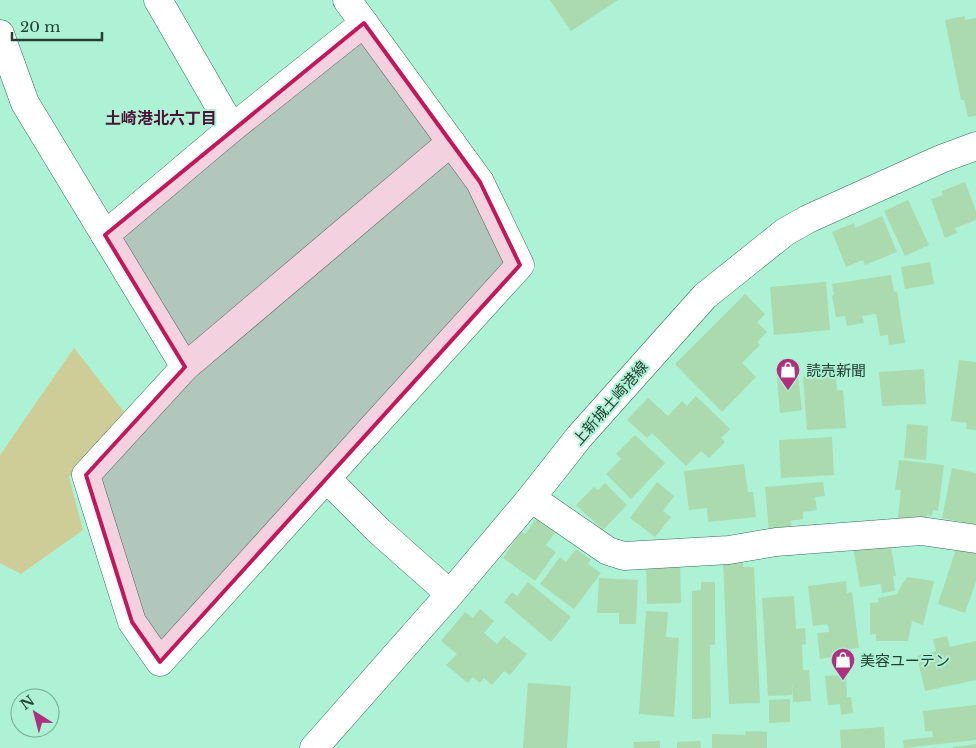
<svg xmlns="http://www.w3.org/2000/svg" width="976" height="748" font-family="'Libre Baskerville','Noto Sans JP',serif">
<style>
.green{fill:#cfcd97}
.building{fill:#aadaad}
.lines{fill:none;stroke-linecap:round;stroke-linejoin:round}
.street-casing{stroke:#2e725a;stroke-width:29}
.secondary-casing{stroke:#2e725a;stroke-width:29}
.street{stroke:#fff;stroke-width:28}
.secondary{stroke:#fff;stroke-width:28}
.marked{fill:#c2185b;fill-opacity:0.2;stroke:#c2185b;stroke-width:4;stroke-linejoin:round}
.labels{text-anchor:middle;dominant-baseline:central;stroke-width:4;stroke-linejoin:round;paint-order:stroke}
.poi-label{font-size:15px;fill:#244034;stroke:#adf2d5;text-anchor:start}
.street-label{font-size:15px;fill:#244034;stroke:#adf2d5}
.neighbourhood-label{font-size:16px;font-weight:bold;fill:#4d1036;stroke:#adf2d5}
</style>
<rect width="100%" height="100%" fill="#adf2d5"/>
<path class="green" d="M74,348L125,413L69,477L83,530L21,574L0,563V455Z"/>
<g class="building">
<path d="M550,0H618L571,31Z"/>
<path d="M965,16V20L976,18V116L968,117L964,100H961L945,20Z"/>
<path d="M965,182L976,211V220L955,228L957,233L945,238L931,199L943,195L942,191Z"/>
<path d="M908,200L929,245L905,256L884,211Z"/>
<path d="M882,216L897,252L865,265L863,260L846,267L832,232L854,223L855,228Z"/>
<path d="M930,262L934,284L905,289L901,267Z"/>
<path d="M891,275L894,292L897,291L905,343L889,345L888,335L880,336L876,314L862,316L864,323L847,326L845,316L836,317L832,296L834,295L832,284Z"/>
<path d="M826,282L830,330L774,335L770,287Z"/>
<path d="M745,294L765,314L757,322L767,332L757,342L760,345L742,363L756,377L722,412L675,364Z"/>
<path d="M959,360L976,362V430L966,429L967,423L951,421Z"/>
<path d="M924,369L926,404L882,406L879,372Z"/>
<path d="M836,375L837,390H843L846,428L807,430L803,377Z"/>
<path d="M798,376L802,410L780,413L777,378Z"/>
<path d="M696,396L730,429L721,438L725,442L709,458L701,451L686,466L652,433L647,438L627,420L648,398L668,416L682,401L687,406Z"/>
<path d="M907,424L928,426L926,460L904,458Z"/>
<path d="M635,435L665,463L631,499L606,474L621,459L616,454Z"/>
<path d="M832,437L834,475L781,478L779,440Z"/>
<path d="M899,460L944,465L938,511L933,510L932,516L927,515L926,523L897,525L901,490H895Z"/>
<path d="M744,464L748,492H753L756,517L708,522L707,508L689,510L684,471Z"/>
<path d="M952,468L976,473V525L942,518Z"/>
<path d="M657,482L674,496L663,511L671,517L655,537L630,518Z"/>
<path d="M823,482L825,496L815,497L817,510L803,512V519L791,521L792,530L769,532L765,487Z"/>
<path d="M605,483L627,505L603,530L576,505L594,487L598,490Z"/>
<path d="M536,519L555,533L546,545L556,552L535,581L503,558L521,532L525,534Z"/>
<path d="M890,540L896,576H893L895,591L882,593L881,584L860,587L853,547Z"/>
<path d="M959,540L976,545V581L965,613L938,604Z"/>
<path d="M576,549L591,560L588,564L601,573L574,609L540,584L560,557L566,562Z"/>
<path d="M723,561H743V567H754L760,703L729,704Z"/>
<path d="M680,563L681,603L647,604L646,564Z"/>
<path d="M907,577L934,581L923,625L912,621L908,641H876V634L870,635V603L879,602L878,598L898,594V591Z"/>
<path d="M599,578L638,580L636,624H619V613H597Z"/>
<path d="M846,581L847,593L852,592L859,648L844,650V655L820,659L817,633L829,632L828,624L813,626L808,586Z"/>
<path d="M528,582L571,617L551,642L504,602L512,592L517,596Z"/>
<path d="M701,582H715V645H710L711,718L692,719V591L701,590Z"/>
<path d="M794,596L796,629L805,628L806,644L802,645L803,670H809L811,701L793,702L792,681V695L768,696L762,598Z"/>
<path d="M480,609L494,621L484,633L497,644L504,636L527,654L510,675L504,671L492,685L484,678L480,683L473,677L468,683L446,665L457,654L441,641L465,612L473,618Z"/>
<path d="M646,611L668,612L666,637L679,638L674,717L639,714Z"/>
<path d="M947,636L950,647L976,641V680L925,691L917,656L936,651L933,639Z"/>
<path d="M846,675L847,697H851L853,713L841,715L840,704L828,705L825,676Z"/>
<path d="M528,683L571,686L567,748H523Z"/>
<path d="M790,699V722L769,723V700Z"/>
<path d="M976,705V740L904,748L903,740L933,737L932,731H925L923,711Z"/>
<path d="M884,727L885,748H841L840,730Z"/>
<path d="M746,731L767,732V748H712V734L745,735Z"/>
<path d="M660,741V748H634L633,742Z"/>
<path d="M700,741L701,748H677V742Z"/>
<path d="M976,744V748H953V747Z"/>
</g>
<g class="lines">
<defs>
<g id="street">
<path d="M0,34L25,103L185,367L86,475L132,622L160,662L520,265L480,182L347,0"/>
<path d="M232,128L364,23"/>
<path d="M105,235L232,128L158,0"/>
<path d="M185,367L451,142"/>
<path d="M531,498L608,551L624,556L729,550L776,542L921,531L976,539"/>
</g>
<g id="secondary">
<path d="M327,479L379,531L450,594"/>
<path d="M314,748L450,594L531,498L579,437L705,296L785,232L808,219L941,159L976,146"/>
</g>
</defs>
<use href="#street" class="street-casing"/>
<use href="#secondary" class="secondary-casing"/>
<use href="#street" class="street"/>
<use href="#secondary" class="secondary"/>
</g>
<path class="marked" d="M364,23L480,182L520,265L160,662L132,622L86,475L185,367L105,235Z"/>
<defs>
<symbol id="shop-pin" viewBox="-11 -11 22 30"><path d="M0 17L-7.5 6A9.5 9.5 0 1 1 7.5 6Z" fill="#af307f" stroke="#adf2d5"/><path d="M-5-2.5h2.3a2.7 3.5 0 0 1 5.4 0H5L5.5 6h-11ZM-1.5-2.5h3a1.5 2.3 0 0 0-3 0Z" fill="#fff"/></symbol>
</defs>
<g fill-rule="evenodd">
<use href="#shop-pin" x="774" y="356" width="28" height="38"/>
<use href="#shop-pin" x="829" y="646" width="28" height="38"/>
</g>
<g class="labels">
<g class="poi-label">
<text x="806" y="370">読売新聞</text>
<text x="860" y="660">美容ユーテン</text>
</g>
<g class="street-label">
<text transform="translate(610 403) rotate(-49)">上新城土崎港線</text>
</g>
<g class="neighbourhood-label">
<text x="161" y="118">土崎港北六丁目</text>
</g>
</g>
<g transform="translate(35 713) rotate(324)"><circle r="24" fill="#adf2d5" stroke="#76ab95"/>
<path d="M0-4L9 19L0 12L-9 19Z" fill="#af307f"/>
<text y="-8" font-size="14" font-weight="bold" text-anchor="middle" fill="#244034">N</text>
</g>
<path d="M12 32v8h90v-8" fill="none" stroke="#244034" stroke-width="2.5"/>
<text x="20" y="32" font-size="15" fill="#244034" stroke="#adf2d5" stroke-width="4" paint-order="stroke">20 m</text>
</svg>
